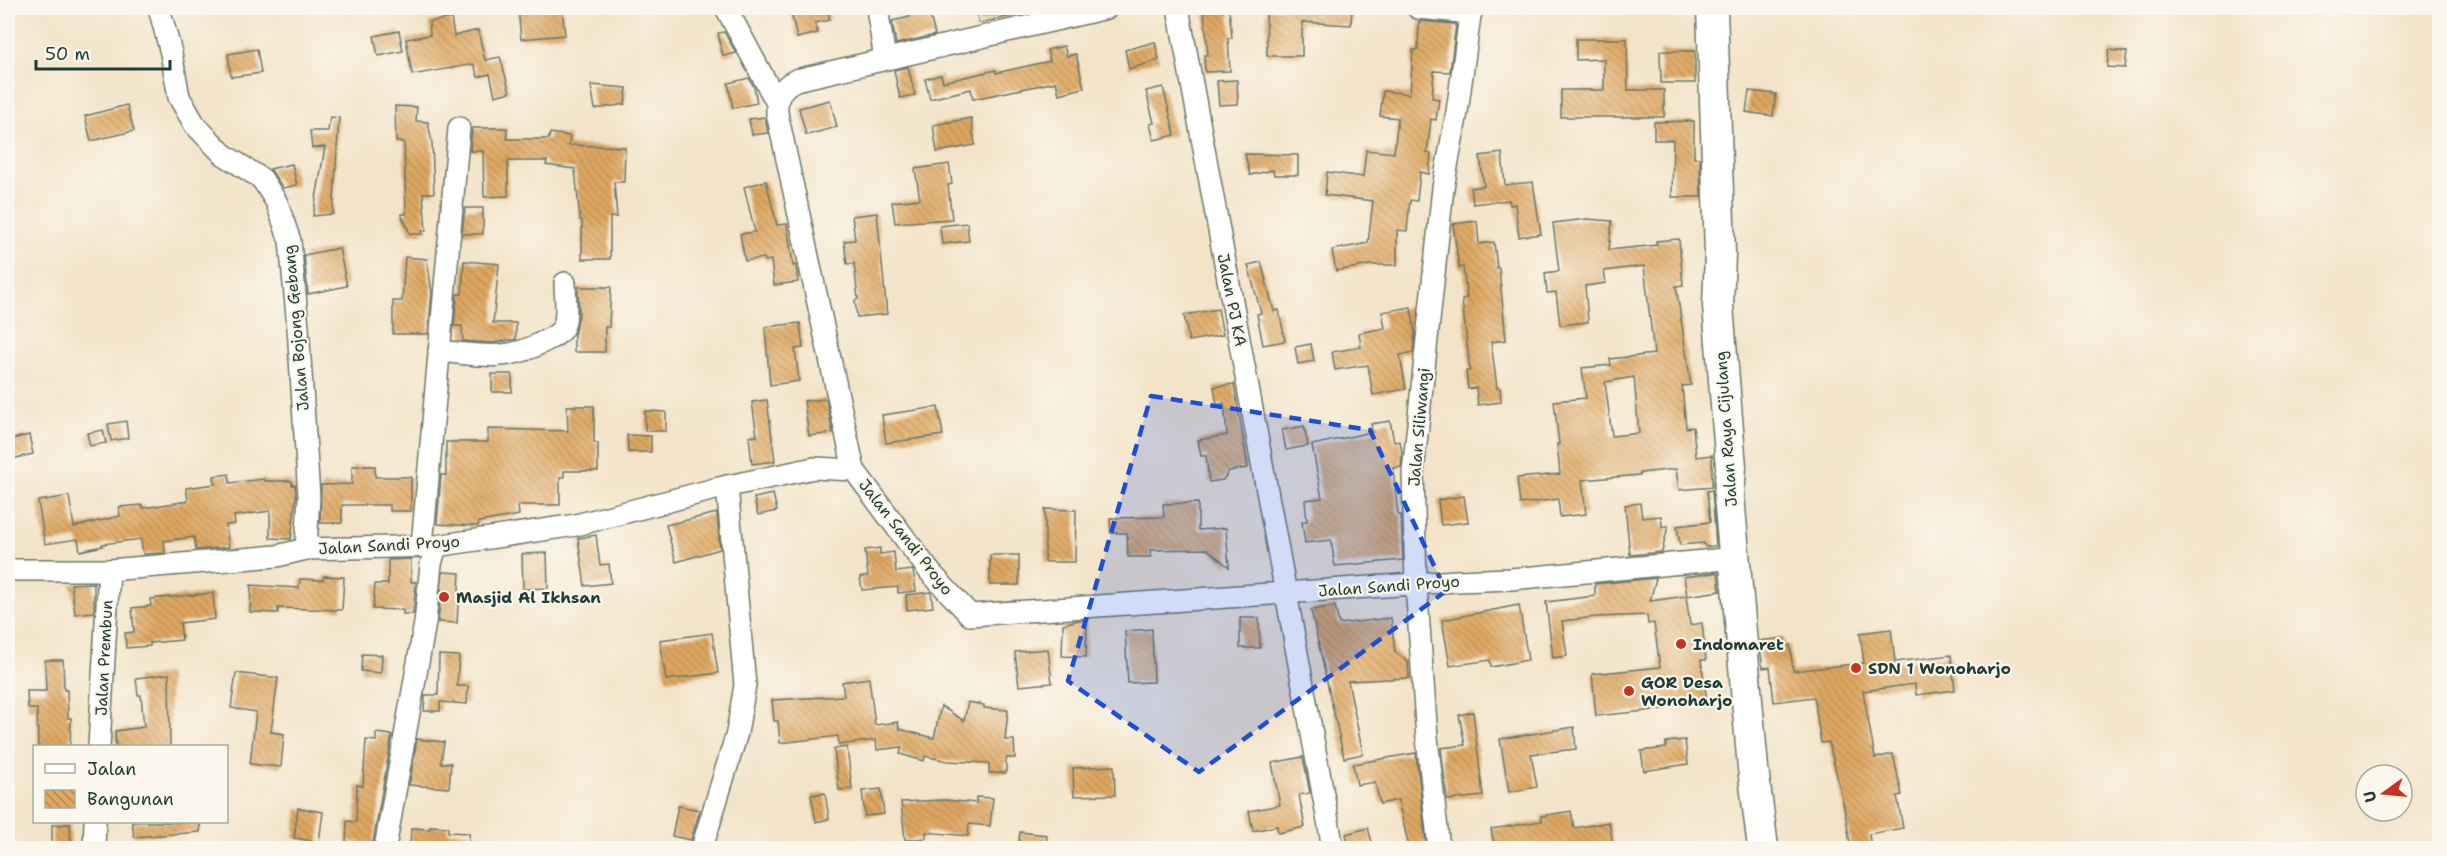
<svg xmlns="http://www.w3.org/2000/svg" width="2447" height="856" font-family="'Shantell Sans',sans-serif">
<style>
.building{fill:url(#building-back-hatch);fill-rule:evenodd}
.lines{fill:none;stroke-linecap:round;stroke-linejoin:round}
.minor-casing{stroke:#697768;stroke-width:24}
.highway-casing{stroke:#697768;stroke-width:33}
.minor{stroke:#fff;stroke-width:21}
.highway{stroke:#fff;stroke-width:30}
.marked{fill:#1d4ed8;fill-opacity:0.2;stroke:#1d4ed8;stroke-width:4.5;stroke-dasharray:12 8;stroke-linejoin:round}
.poi-dot{fill:#c8321e;stroke:#fbf7ec;stroke-width:2}
.labels{text-anchor:middle;dominant-baseline:central;stroke-width:4.5;stroke-linejoin:round;paint-order:stroke}
.street-label{font-size:16px;fill:#1f3d34;stroke:#fbf7ec}
.poi-label{font-size:16px;font-weight:bold;fill:#1f3d34;stroke:#fbf7ec;text-anchor:start}
</style>
<defs>
<pattern id="building-back-hatch" width="6" height="6" patternUnits="userSpaceOnUse" patternTransform="scale(1.5)"><rect width="6" height="6" fill="#dfa761"/><path d="M-1 5l2 2M0 0l6 6M5-1l2 2" fill="none" stroke="#b48951"/></pattern>
</defs>
<rect width="100%" height="100%" fill="#fbf7ec"/>
<filter id="ink" filterUnits="userSpaceOnUse"><feTurbulence type="fractalNoise" baseFrequency=".0167" numOctaves="2"/><feDisplacementMap in="SourceGraphic" scale="12" xChannelSelector="R" yChannelSelector="G"/><feConvolveMatrix kernelMatrix="1 2 1 2 8 2 1 2 1" color-interpolation-filters="sRGB"/></filter>
<filter id="wash" filterUnits="userSpaceOnUse"><feTurbulence type="fractalNoise" baseFrequency=".008" numOctaves="4" result="noise"/><feDisplacementMap in="SourceGraphic" scale="24" xChannelSelector="R" yChannelSelector="G"/><feGaussianBlur stdDeviation="1.35" result="paint"/><feColorMatrix in="noise" values="0 0 0 0 0 0 0 0 0 0 0 0 0 0 0 0 0 1.4 0 .05"/><feComposite in="paint" operator="in"/></filter>
<g filter="url(#wash)">
<rect width="100%" height="100%" fill="#f3e4c9"/>
<g id="blocks">
<g class="building">
<path d="M518,8H562L565,35L521,39Z"/>
<path d="M790,8H827L830,20L815,23L818,33L797,38Z"/>
<path d="M928,8L935,35L896,44L892,21L910,17L909,12Z"/>
<path d="M975,8H1045V9L979,23Z"/>
<path d="M1266,8H1352L1351,25L1302,22V56H1267Z"/>
<path d="M1229,10L1232,38H1228L1230,71L1205,72L1204,55H1208L1204,11Z"/>
<path d="M451,18L454,36L478,30L485,60L500,57L510,92L495,96L490,74L478,77L474,64L412,75L406,39L430,35L429,22Z"/>
<path d="M1419,21L1456,24L1450,72L1434,71L1432,98L1439,99L1436,120L1431,119L1427,153L1431,154L1429,174L1420,172L1417,201L1410,200L1407,231L1397,230V265H1370L1336,271L1332,250L1368,243L1373,201L1325,195L1327,172L1363,177L1366,150L1394,153L1398,118L1380,116L1383,91L1410,94L1413,50H1418Z"/>
<path d="M399,31L403,51L378,56L374,36Z"/>
<path d="M724,32L736,53L723,56L718,33Z"/>
<path d="M1576,39H1627L1628,90H1664V117H1561V90H1604V59L1576,60Z"/>
<path d="M1155,42L1159,60L1129,69L1125,50Z"/>
<path d="M1064,46L1067,56L1076,54L1084,88L1059,94L1056,82L973,99L971,89L930,99L925,79L941,75L943,82L996,70V73L1050,61L1047,50Z"/>
<path d="M257,49L261,73L231,77L228,54Z"/>
<path d="M2109,50L2127,52L2125,68L2107,67Z"/>
<path d="M1660,51H1695V83H1661Z"/>
<path d="M908,67L915,95L900,98L894,70Z"/>
<path d="M749,78L754,87L757,103L733,108L728,83Z"/>
<path d="M1237,80L1238,104L1219,105L1217,81Z"/>
<path d="M591,85L627,88L625,104L595,109Z"/>
<path d="M1163,87L1175,135L1154,140L1150,124L1154,123L1146,91Z"/>
<path d="M1749,91L1776,94L1773,116L1746,112Z"/>
<path d="M830,100L837,127L806,135L799,108Z"/>
<path d="M127,105L134,131L91,141L85,116Z"/>
<path d="M395,106L417,107L416,121L428,122L432,143L434,193H423L426,231H422L423,234H410L401,214H406L404,142H396Z"/>
<path d="M330,117L339,118L333,214L313,216L325,147L312,148L310,131H328Z"/>
<path d="M765,117L768,133L752,135L749,119Z"/>
<path d="M971,118L975,145L937,152L933,125Z"/>
<path d="M1694,121V158H1700L1701,197H1672L1673,140H1654V122Z"/>
<path d="M472,128H507V139H549L550,133L570,136L569,145L625,147L624,182H614L617,217H610V259H582V220H580L575,169L546,165L547,161H508V196L484,197L483,151H470Z"/>
<path d="M1502,153L1505,185L1533,182L1541,234L1519,237L1515,204L1510,205L1509,200L1473,204L1471,188L1484,186L1480,156Z"/>
<path d="M1245,154L1298,155V175H1274L1273,170L1250,175Z"/>
<path d="M292,164L297,185L283,188L270,169Z"/>
<path d="M949,164L952,184L948,185L952,219L895,223L892,202L920,199L915,169Z"/>
<path d="M766,181L777,225L787,224L793,266L796,265L798,282L774,285L771,260L765,261L764,258L745,261L740,234L755,232L744,187Z"/>
<path d="M465,208H483V234H462Z"/>
<path d="M877,213L887,314L857,317L855,300L858,299L854,263L847,264L844,241L855,240L852,216Z"/>
<path d="M1587,219L1612,221L1609,250L1657,245L1656,241L1679,239L1683,285L1676,286L1691,385L1682,386L1686,428L1693,427L1696,457L1712,455V487L1679,490L1676,469L1640,473V475L1582,480L1586,514L1560,517L1558,499L1520,504L1517,478L1560,474L1557,444H1559L1554,401L1586,398L1582,368L1611,365L1610,359L1654,354L1644,266L1604,271L1606,283L1585,286L1588,322L1560,325L1556,292L1547,293L1545,273L1559,271L1553,223ZM1634,377L1639,433L1612,436L1605,382Z"/>
<path d="M1477,221L1479,244L1494,242L1497,268H1499L1506,340L1491,342L1497,388H1500L1501,402L1478,405L1476,388L1468,389L1466,371H1470L1462,299L1467,298L1463,267L1459,268L1453,224Z"/>
<path d="M967,223L969,241L942,244L940,226Z"/>
<path d="M339,248L347,286L308,294L304,255Z"/>
<path d="M405,257L427,259L432,293L428,334H393V301H402Z"/>
<path d="M464,261L499,264L493,323H516V339L492,343L463,341L462,326H454L457,294H462Z"/>
<path d="M1261,262L1274,311L1279,310L1285,341L1263,345L1257,314L1261,313L1248,265Z"/>
<path d="M578,287H611L609,327H605V352H574V334L579,316Z"/>
<path d="M1411,307L1415,333L1413,352L1400,355L1406,389L1373,395L1368,365L1335,370L1332,352L1361,347L1359,333L1385,328L1382,312Z"/>
<path d="M1218,309L1223,335L1189,341L1184,315Z"/>
<path d="M800,323L803,348L795,349L799,381L770,385L765,327Z"/>
<path d="M1311,344L1314,361L1298,364L1295,347Z"/>
<rect x="492" y="374" width="20" height="18"/>
<path d="M1234,384L1248,468L1229,471L1223,480L1209,482L1206,456H1201L1198,440L1227,435L1224,403L1217,405L1214,387Z"/>
<path d="M826,399L833,433L809,436L804,401Z"/>
<path d="M767,400L775,461L752,464L749,437L757,436L752,402Z"/>
<path d="M567,406H594V443H598V471H564V477H560V505H518L519,515L479,522L478,526L437,524L441,475H446V442H488V429L568,431Z"/>
<path d="M938,407L943,435L886,443L882,415Z"/>
<path d="M645,411L666,412V431H645Z"/>
<path d="M126,421L128,438L111,441L108,424Z"/>
<path d="M1390,421L1394,442L1400,441L1402,453L1401,467L1393,468L1398,515H1401L1403,560L1335,566L1331,540L1305,543L1302,522L1307,521L1305,500L1322,498L1312,445L1372,432L1371,424Z"/>
<path d="M1304,426L1308,446L1286,450L1282,430Z"/>
<path d="M103,430L106,443L90,446L87,433Z"/>
<path d="M29,435L33,454L12,459L8,440Z"/>
<path d="M627,435L651,436V452H628Z"/>
<path d="M352,466H375V477H411V511H390V505H342V523H320L321,485L352,484Z"/>
<path d="M229,474L230,483L264,479L265,481H292V485H295L296,497L291,539L270,538V511L234,516L235,524L226,525L229,547L196,550L194,537L164,541L165,553L143,554L141,539L102,544L103,546L80,551L78,539L45,544L38,501L69,496L74,527L120,516L119,507L142,505L143,508L188,501L186,488L215,484L214,476Z"/>
<path d="M1712,490L1716,546L1705,547L1704,543L1680,545L1677,526L1710,522L1707,491Z"/>
<path d="M773,494L777,511L758,515L754,498Z"/>
<path d="M1464,496L1468,522L1441,525L1438,500Z"/>
<path d="M1198,503V530L1226,528L1229,567L1207,549L1150,550L1151,557H1128L1127,533H1111L1110,518L1164,517L1163,504Z"/>
<path d="M1640,503L1642,518L1661,516L1662,527L1668,526L1662,552L1630,555L1625,505Z"/>
<path d="M1045,509L1076,510L1075,562H1045Z"/>
<path d="M717,513L720,549L676,562L666,525Z"/>
<path d="M596,535L600,565L609,564L611,583L585,586L578,538Z"/>
<path d="M880,548V554L894,552L896,572L913,570L916,591L898,593V587L862,590L860,577L868,576L865,550Z"/>
<path d="M547,553L548,588L523,589L522,554Z"/>
<rect x="990" y="555" width="29" height="30"/>
<path d="M411,559V582H416L413,614H403V610L373,609L375,584H388V560Z"/>
<path d="M443,572L460,573L457,623L438,622Z"/>
<path d="M1714,573H1718L1720,591L1687,596L1684,577Z"/>
<path d="M324,576L344,577L342,610L278,608V613L250,612L251,585L299,588L300,579L323,580Z"/>
<path d="M1656,578L1650,601L1686,596L1690,625L1702,623L1706,660H1701L1707,701L1665,707V709L1596,716L1592,674L1660,667L1654,623L1648,624L1647,615L1597,617L1562,621L1567,656L1553,658L1546,602L1595,596V584Z"/>
<path d="M94,583V612L75,614L71,584Z"/>
<path d="M931,592L933,607L907,610L906,595Z"/>
<path d="M213,593L215,619L180,623L182,640L150,643V646L126,648L125,633L134,632L132,608L151,606L150,599Z"/>
<path d="M1519,605L1528,660L1491,667L1490,660L1450,666L1442,620Z"/>
<path d="M1335,606L1339,624L1391,618L1395,652L1408,662L1409,678L1348,681L1363,754L1344,758L1311,610Z"/>
<path d="M1240,618H1259L1260,648H1240Z"/>
<path d="M1078,620H1087L1086,657L1062,656L1063,624Z"/>
<path d="M1152,629L1154,682L1128,683L1125,631Z"/>
<path d="M1891,629L1895,662L1951,655L1955,690L1916,695L1915,684L1863,691L1875,758L1893,754L1902,795L1897,796L1903,828L1869,834L1871,849H1851L1844,807L1829,742L1821,743L1814,697L1774,702L1770,667L1763,668L1759,641L1784,638L1785,645H1790L1793,671L1864,663L1860,633Z"/>
<path d="M712,633L718,673L666,680L660,640Z"/>
<path d="M1048,649L1052,683L1019,686L1015,652Z"/>
<path d="M362,654L382,655L381,673L361,671Z"/>
<path d="M439,655L459,656L457,686H468L467,704L440,702V711H424L425,695H438Z"/>
<path d="M45,660H63L64,690H67L68,718H71L70,747H38L37,709H28L27,691H46Z"/>
<path d="M236,673L278,678L271,732L284,734L281,767L250,764L256,712L231,708Z"/>
<path d="M169,674L170,747H116L115,731L144,727L141,695H138L136,678Z"/>
<path d="M869,678L875,725L898,722L899,729L934,738L941,706L964,721L968,702L984,705V708L1008,710L1005,740H1014L1015,758H1006V773H989V763L947,761L925,756L924,761L900,754L902,747L877,750L876,740L839,745L838,736L780,743L778,721H774L772,700L844,696L842,682Z"/>
<path d="M1473,712L1483,796L1447,800L1441,748L1465,745L1459,715Z"/>
<path d="M1574,727L1576,749L1531,754L1537,787L1509,792L1500,739Z"/>
<path d="M376,733L392,735L373,843L346,842L347,821L356,822L357,785L363,786L366,740L376,741Z"/>
<path d="M417,739L444,742L441,763H451L449,788L409,785Z"/>
<path d="M1685,740L1688,764L1644,771L1641,751L1666,748V742Z"/>
<path d="M847,747L852,789L839,790L834,749Z"/>
<path d="M1416,753L1426,844L1409,847L1398,800L1380,804L1375,782L1357,785L1353,764Z"/>
<path d="M1303,757L1310,793L1299,795L1305,827L1278,833L1277,826L1253,831L1249,811L1280,805L1272,763Z"/>
<path d="M1114,766L1115,795L1074,796L1073,768Z"/>
<path d="M881,789L884,814L865,816L862,791Z"/>
<path d="M825,793L829,819L816,822L811,795Z"/>
<path d="M976,797L993,798L990,826L969,824L968,836L926,832V838L905,840L901,802L945,800L976,803Z"/>
<path d="M678,806L700,810L691,840L672,836Z"/>
<path d="M298,808L323,812L319,842L294,838Z"/>
<path d="M1571,811L1574,828L1609,822L1614,849H1495L1491,829L1542,821L1541,816Z"/>
<path d="M132,822H200V832L134,837Z"/>
<path d="M70,824L71,845H52V825Z"/>
<path d="M430,826L448,827V832L469,833V849H410L411,828L430,829Z"/>
<path d="M1368,828L1374,849H1350L1346,834Z"/>
<path d="M1020,832L1047,835L1046,849H1018Z"/>
</g>
</g>
</g>
<g filter="url(#ink)">
<use href="#blocks" fill-opacity="0" stroke="#697768" stroke-width="1.5"/>
<g class="lines">
<defs>
<g id="minor">
<path d="M159,8L171,53L179,97L195,125L223,154L262,179L277,203L290,241L298,327L309,497L306,549"/>
<path d="M726,8L776,101"/>
<path d="M877,8L885,59"/>
<path d="M1178,8L1333,848"/>
<path d="M1418,8L1471,13"/>
<path d="M439,351C478,355 507,362 543,342C551,338 561,334 564,325C568,314 565,295 565,283"/>
<path d="M854,470L777,113C776,97 781,87 796,80L1107,8"/>
<path d="M422,546L459,128"/>
<path d="M8,570H109L277,556L306,549L436,546L576,525L719,488L814,468L854,470L930,572L970,615L1456,581L1511,579L1736,558"/>
<path d="M99,746L109,570"/>
<path d="M94,848L95,822"/>
<path d="M385,848L425,623L431,564L436,546"/>
<path d="M702,848L737,733L745,685L727,486"/>
<path d="M1439,848L1427,738L1416,584L1413,472L1443,188L1457,112L1471,8"/>
</g>
<path id="highway" d="M1712,8L1720,254L1718,306L1731,467L1729,496L1753,768L1763,848"/>
</defs>
<use href="#minor" class="minor-casing"/>
<use href="#highway" class="highway-casing"/>
<use href="#minor" class="minor"/>
<use href="#highway" class="highway"/>
</g>
</g>
<path class="marked" d="M1151,396L1370,430L1446,591L1199,772L1068,681Z"/>
<g class="poi-dot">
<circle cx="444" cy="597" r="6"/>
<circle cx="1681" cy="644" r="6"/>
<circle cx="1856" cy="668" r="6"/>
<circle cx="1629" cy="691" r="6"/>
</g>
<g class="labels">
<g class="street-label">
<text transform="translate(1232 300) rotate(79)">Jalan PJ KA</text>
<text transform="translate(296 328) rotate(-95)">Jalan Bojong Gebang</text>
<text transform="translate(1419 427) rotate(-85)">Jalan Siliwangi</text>
<text transform="translate(1726 429) rotate(-94)">Jalan Raya Cijulang</text>
<text transform="translate(906 537) rotate(52)">Jalan Sandi Proyo</text>
<text transform="translate(389 545) rotate(-3)">Jalan Sandi Proyo</text>
<text transform="translate(1389 586) rotate(-4)">Jalan Sandi Proyo</text>
<text transform="translate(104 658) rotate(-87)">Jalan Prembun</text>
</g>
<g class="poi-label">
<text x="456" y="597">Masjid Al Ikhsan</text>
<text x="1693" y="644">Indomaret</text>
<text x="1868" y="668">SDN 1 Wonoharjo</text>
<text x="1641" y="682">GOR Desa<tspan x="1641" dy="18">Wonoharjo</tspan></text>
</g>
</g>
<rect width="2447" height="856" fill="none" stroke="#fbf7ec" stroke-width="30"/>
<rect x="33" y="745" width="195" height="78" fill="#fbf7ec" stroke="#a3ada2" stroke-width="1.5"/>
<rect x="45" y="764" width="30" height="9" fill="#ffffff" stroke="#a3ada2" stroke-width="1.5"/>
<text x="87" y="775" font-size="18" fill="#1f3d34">Jalan</text>
<rect x="45" y="790" width="30" height="18" fill="url(#building-back-hatch)" stroke="#a3ada2" stroke-width="1.5"/>
<text x="87" y="805" font-size="18" fill="#1f3d34">Bangunan</text>
<g transform="translate(2384 793) rotate(255)"><circle r="28" fill="#fbf7ec" stroke="#a3ada2" stroke-width="1.5"/>
<path d="M0-4.5L10 22L0 15L-10 22Z" fill="#c8321e"/>
<text y="-9" font-size="16" font-weight="bold" text-anchor="middle" fill="#1f3d34">U</text>
</g>
<path d="M36 60v9h134v-9" fill="none" stroke="#1f3d34" stroke-width="3"/>
<text x="45" y="60" font-size="18" fill="#1f3d34" stroke="#fbf7ec" stroke-width="4.5" paint-order="stroke">50 m</text>
</svg>
